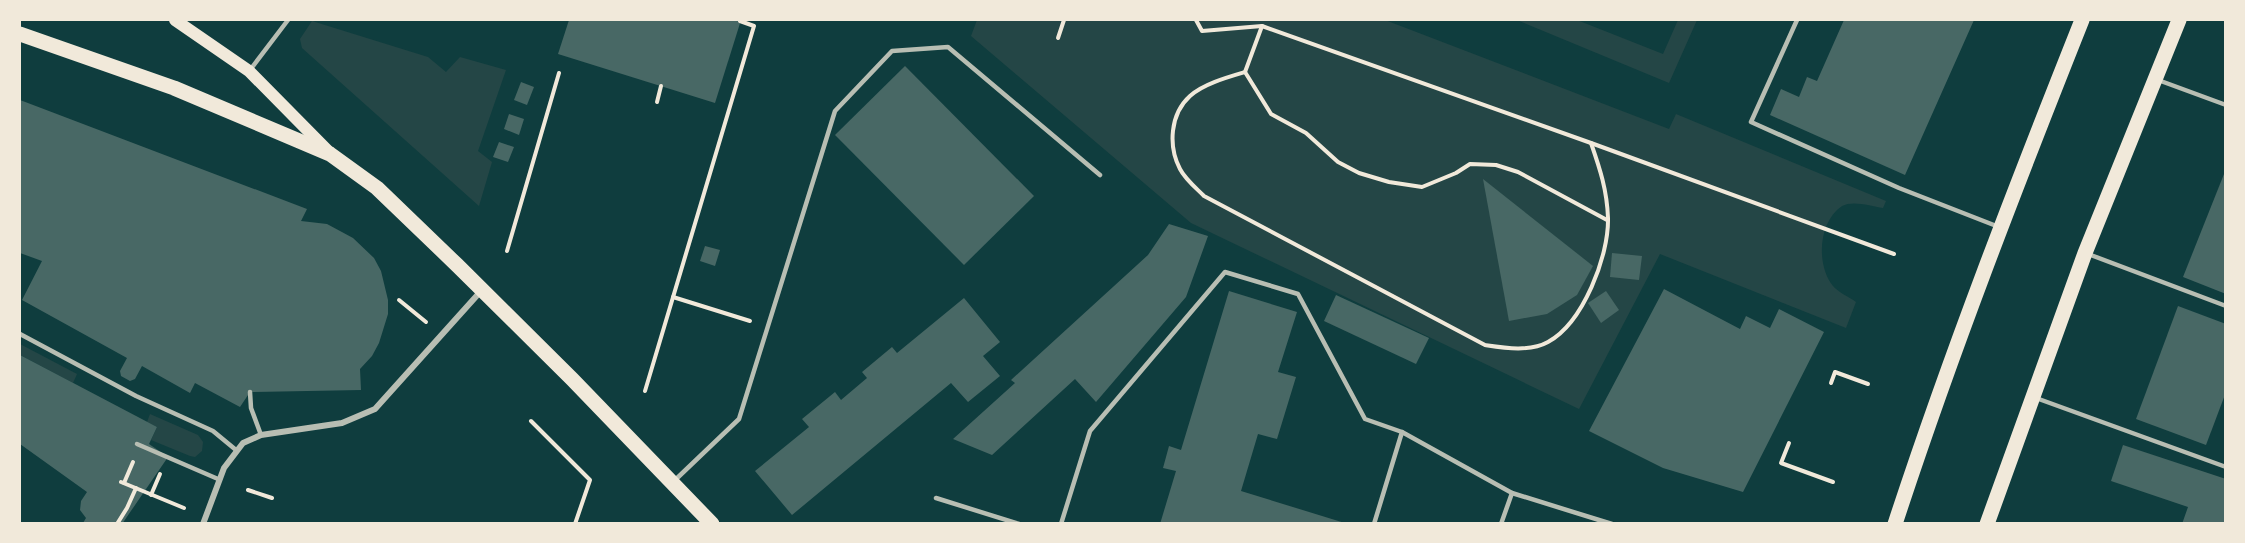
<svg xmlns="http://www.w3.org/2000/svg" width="2245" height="543" font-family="Inter,sans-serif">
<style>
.green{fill:#244646}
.building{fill:#486865}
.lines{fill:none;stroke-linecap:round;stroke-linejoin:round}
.path{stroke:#f1e9da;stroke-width:4}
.service{stroke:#b8beb3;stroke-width:4.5}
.minor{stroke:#b8beb3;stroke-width:6}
.secondary{stroke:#f1e9da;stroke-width:12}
.primary{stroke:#f1e9da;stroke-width:15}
</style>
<rect width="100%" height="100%" fill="#0f3d3e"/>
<g class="green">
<path d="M977,20H1385L1669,129L1676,114L1886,201L1883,208C1871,206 1853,200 1842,206C1818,222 1816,265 1833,286C1838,292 1849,297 1856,302L1846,328L1660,254L1579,409L1191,223L971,36Z"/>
<path d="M1517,20H1577L1663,54L1678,20H1697L1669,83Z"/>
<path d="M312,21L428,57L446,72L460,57L506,70L478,151L492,162L479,206L302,48L300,39Z"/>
<path d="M20,344L77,374L73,383L20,355Z"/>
<path d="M150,414L198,435L203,442L202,451L195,457L190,456L151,440L157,427L147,422Z"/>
</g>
<g class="building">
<path d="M569,20H741L715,103L558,54Z"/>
<path d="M1844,20H1974L1905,175L1770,115L1781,89L1799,97L1807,77L1817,81Z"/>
<path d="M905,66L1034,196L964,265L835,135Z"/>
<path d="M521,82L534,87L527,105L514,100Z"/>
<path d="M20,100L307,209L301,221L327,224L353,238L374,258L381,271L388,300V314L379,343L372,356L360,369L361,390L250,392L240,407L195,383L190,393L142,366L135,379L130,381L121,376L120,371L127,358L22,300L42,261L20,253Z"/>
<path d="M509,114L524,119L519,135L504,129Z"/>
<path d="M499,142L514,147L508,162L493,157Z"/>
<path d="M2226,169V294L2183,277Z"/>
<path d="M1483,179L1593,266L1577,295L1547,314L1509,321Z"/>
<path d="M1169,224L1208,236L1186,297L1096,402L1075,379L992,455L953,439L1015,383L1011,380L1148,255Z"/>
<path d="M705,246L720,250L715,266L700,261Z"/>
<path d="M1612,253L1642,256L1639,280L1610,277Z"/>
<path d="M1664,289L1740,329L1746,316L1770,328L1779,309L1824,332L1743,492L1663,468L1589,431Z"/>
<path d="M1229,291L1297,312L1278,372L1296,377L1277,439L1258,434L1241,491L1348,524H1160L1176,471L1163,468L1169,446L1181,450Z"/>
<path d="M1606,291L1619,310L1601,323L1588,303Z"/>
<path d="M1336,295L1429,338L1416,364L1324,321Z"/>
<path d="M964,298L1000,342L983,356L1000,376L968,402L951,383L792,515L755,471L809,427L802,419L835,392L841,400L867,378L862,372L892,347L897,353Z"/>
<path d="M2178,306L2226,324V392L2206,445L2136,419Z"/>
<path d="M20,355L157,427L149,444L168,457L122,524L83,523L86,518L80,510L81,501L87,492L20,444Z"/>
<path d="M2123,445L2226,479V524H2182L2188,507L2111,481Z"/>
</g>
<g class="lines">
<g class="path">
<path d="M1196,20L1202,31L1262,26L1591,143L1894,254"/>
<path d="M1262,26L1245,72C1228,77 1203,84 1190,96C1170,114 1168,146 1180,169C1185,179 1196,188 1204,196L1485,345C1505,348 1530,352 1548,342C1583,323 1609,256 1608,218C1607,190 1600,169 1591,143"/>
<path d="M1058,38L1064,20"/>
<path d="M1245,72L1271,114L1306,133L1338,162L1359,173L1389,182L1422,187L1456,173L1470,164L1496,165L1518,172L1607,220"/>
<path d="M657,102L661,86"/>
<path d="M507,251L559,73"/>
<path d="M673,297L750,321"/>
<path d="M399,300L426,322"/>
<path d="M1831,383L1835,372L1868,384"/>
<path d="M645,391L754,26L740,21"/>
<path d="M531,421L590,480L575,524"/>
<path d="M1789,443L1781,463L1833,482"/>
<path d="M121,482L184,508"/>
<path d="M124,483L133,462"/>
<path d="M248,490L272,498"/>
<path d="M151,495L160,474"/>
<path d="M117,524L127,508L136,488"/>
</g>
<g class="service">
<path d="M1797,20L1751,122L1899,188L1999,227"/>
<path d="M250,70L288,20"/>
<path d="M2158,80L2226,105"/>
<path d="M2088,254L2226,306"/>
<path d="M20,334L136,396L213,431L236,450"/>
<path d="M250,392L251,408L261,435"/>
<path d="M2036,398L2226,467"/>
<path d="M137,444L218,479"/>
<path d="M673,482L739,419L835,111L892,51L948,47L1100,175"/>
<path d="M936,498L1019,524"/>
<path d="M1061,524L1090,431L1225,272L1298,294L1365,419L1402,432"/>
<path d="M1374,524L1402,432L1512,493L1612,524"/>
<path d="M1501,524L1512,493"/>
</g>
<path class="minor" d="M203,524L224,468L243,443L261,435L342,423L375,409L481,291"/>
<path class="secondary" d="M175,20L249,71L328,151"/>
<g class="primary">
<path d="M20,34L174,88L330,154L377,188L457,265L572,379L712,524"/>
<path d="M1895,524C1951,353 2016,186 2082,20"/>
<path d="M1987,524L2085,253L2179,20"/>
</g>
</g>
<rect width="2245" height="543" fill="none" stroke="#f1e9da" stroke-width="42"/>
</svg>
